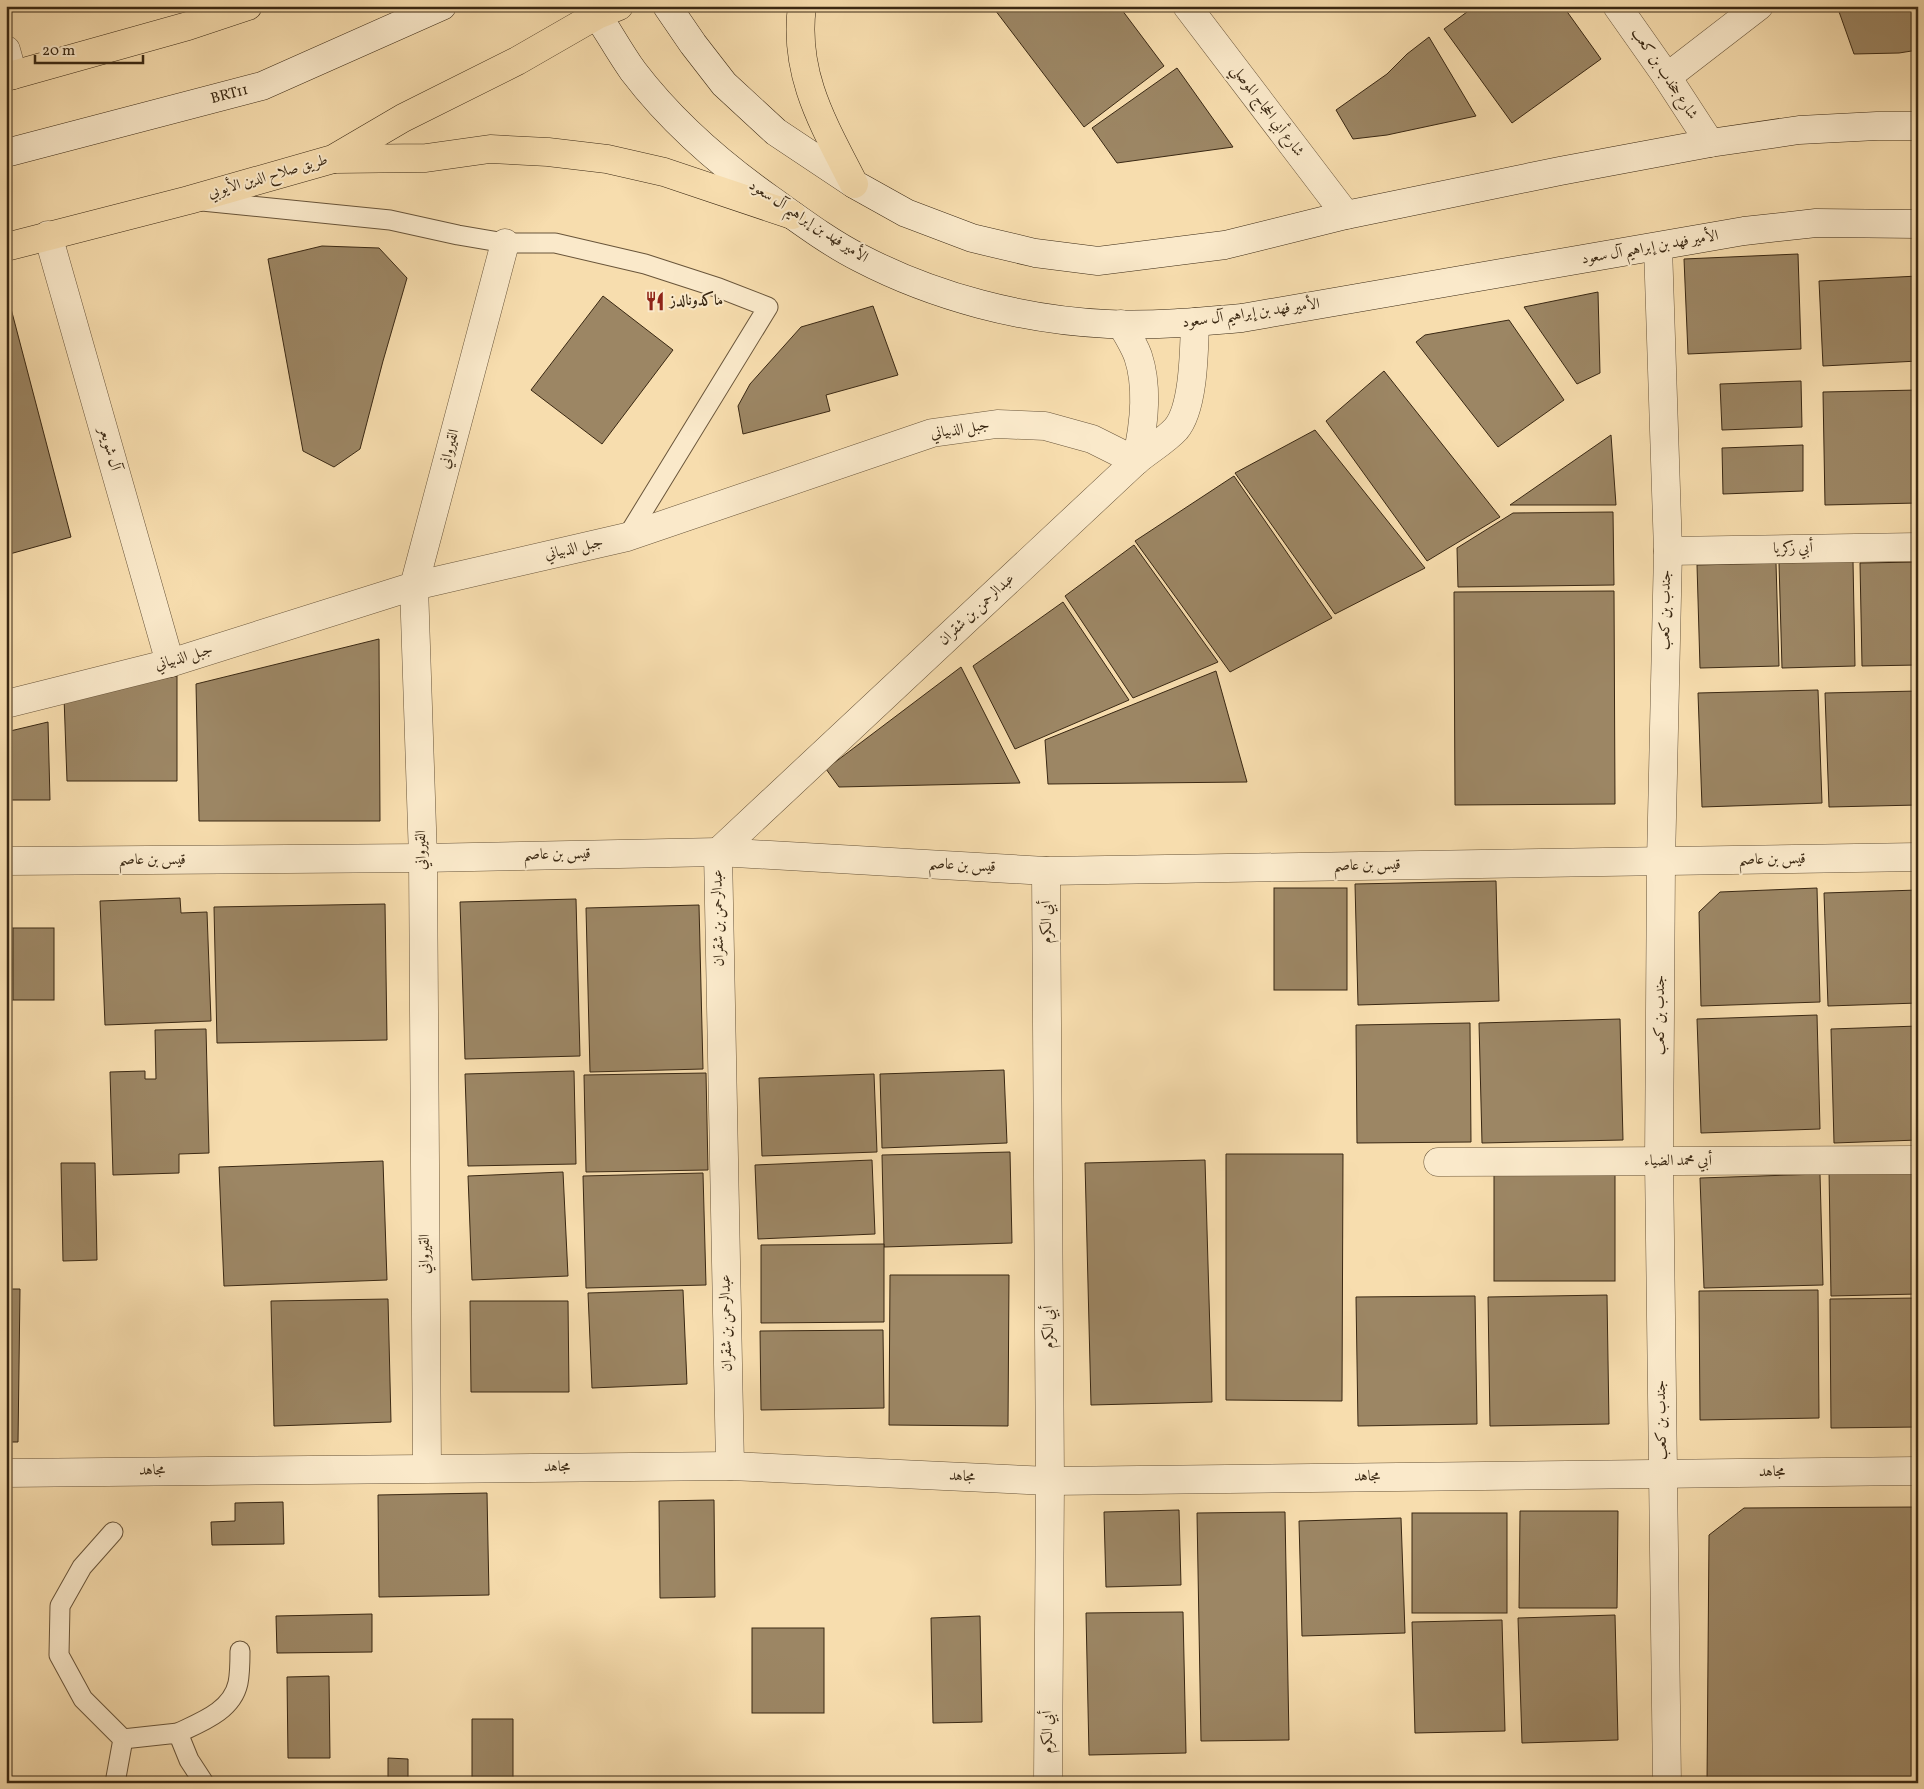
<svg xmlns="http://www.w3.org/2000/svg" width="1924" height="1789" font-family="Vollkorn,Amiri,serif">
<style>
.building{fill:#9c8664;stroke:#3a2813}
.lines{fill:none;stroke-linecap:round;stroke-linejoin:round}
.lane-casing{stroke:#69553a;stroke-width:21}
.street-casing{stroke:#69553a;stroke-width:29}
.secondary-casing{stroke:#3a2813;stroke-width:29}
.primary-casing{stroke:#3a2813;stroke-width:29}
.lane{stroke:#fae9ca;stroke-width:19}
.street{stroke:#fae9ca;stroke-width:28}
.secondary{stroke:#fae9ca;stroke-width:28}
.primary{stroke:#f7ddae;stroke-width:28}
.labels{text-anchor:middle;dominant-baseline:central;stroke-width:4;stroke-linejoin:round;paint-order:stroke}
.street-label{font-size:15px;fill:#3a2813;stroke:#fae9ca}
.poi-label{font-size:15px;font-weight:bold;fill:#3a2813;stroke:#fae9ca;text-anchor:start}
</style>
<rect width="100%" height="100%" fill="#f7ddae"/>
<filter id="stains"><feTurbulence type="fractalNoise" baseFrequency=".004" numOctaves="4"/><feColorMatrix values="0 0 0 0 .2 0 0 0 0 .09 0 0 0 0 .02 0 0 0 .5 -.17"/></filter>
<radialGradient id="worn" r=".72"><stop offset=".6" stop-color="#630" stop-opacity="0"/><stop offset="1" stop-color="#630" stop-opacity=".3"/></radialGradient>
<g class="building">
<path d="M992,6H1119L1164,66L1084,127Z"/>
<path d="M1475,6H1563L1601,59L1512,123L1444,29Z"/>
<path d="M1690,6H1700L1694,11Z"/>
<path d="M1837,6H1918V50L1899,53L1854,54Z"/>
<path d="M1429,37L1476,116L1387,135L1353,139L1336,110L1387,74L1407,54Z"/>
<path d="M1177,68L1233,147L1117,163L1092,128Z"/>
<path d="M322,246L379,248L407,278L383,361L360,449L334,467L303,451L268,259Z"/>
<path d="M1798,254L1801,349L1688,354L1684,259Z"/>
<path d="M1918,276V361L1823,366L1819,281Z"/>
<path d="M1598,292L1600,373L1577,384L1524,307Z"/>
<path d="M603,296L673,350L602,444L531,390Z"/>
<path d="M6,301H9L71,537L6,555Z"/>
<path d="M873,306L898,375L826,395L830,411L743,434L738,406L750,384L801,327Z"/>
<path d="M1509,320L1564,400L1498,447L1416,342L1425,335Z"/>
<path d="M1384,371L1500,517L1427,561L1326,421Z"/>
<path d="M1801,381L1802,427L1722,430L1720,384Z"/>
<path d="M1918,390V503L1825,505L1823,392Z"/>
<path d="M1315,430L1425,568L1335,614L1235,473Z"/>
<path d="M1611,435L1616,505H1510Z"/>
<path d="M1803,445V491L1723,494L1722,448Z"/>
<path d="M1234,476L1332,618L1230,672L1135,541Z"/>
<path d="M1613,512L1614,585L1458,587L1457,548L1513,513Z"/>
<path d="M1134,545L1218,662L1133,698L1065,596Z"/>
<path d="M1853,561L1855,666L1782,668L1779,563Z"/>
<path d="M1918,562V665L1862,666L1860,563Z"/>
<path d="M1776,563L1779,666L1700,668L1697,565Z"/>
<path d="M1614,591L1615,804L1455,805L1454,592Z"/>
<path d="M1063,602L1129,700L1015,749L973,666Z"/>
<path d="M379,639L380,821H199L196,684Z"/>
<path d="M961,667L1020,783L839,787L826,769Z"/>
<path d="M1216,671L1247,782L1048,784L1045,740Z"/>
<path d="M177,676V781H67L64,697Z"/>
<path d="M1818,690L1822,803L1702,807L1698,693Z"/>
<path d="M1918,691V805L1829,807L1825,693Z"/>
<path d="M48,722L50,800H6V732Z"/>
<path d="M1496,881L1499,1001L1358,1005L1355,884Z"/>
<rect x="1274" y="888" width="73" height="102"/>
<path d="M1817,888L1820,1002L1701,1006L1699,912L1720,892Z"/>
<path d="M1918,890V1003L1828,1006L1824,893Z"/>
<path d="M180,898L181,913L207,912L211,1021L105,1025L100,901Z"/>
<path d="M576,899L580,1056L465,1059L460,902Z"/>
<path d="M385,904L387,1040L217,1043L214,907Z"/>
<path d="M699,905L703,1069L590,1072L586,908Z"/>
<path d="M6,928H13L12,1001H6Z"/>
<rect x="13" y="928" width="41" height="72"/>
<path d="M1817,1015L1820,1129L1701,1133L1697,1019Z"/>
<path d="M1620,1019L1623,1140L1482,1143L1479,1023Z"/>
<path d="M1470,1023L1471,1142L1357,1143L1356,1025Z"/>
<path d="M1918,1026V1140L1834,1143L1831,1029Z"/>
<path d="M206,1029L209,1153L179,1154V1173L113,1175L110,1072L145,1071V1079H156L155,1030Z"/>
<path d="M1004,1070L1007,1143L882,1148L880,1074Z"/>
<path d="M574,1071L576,1164L468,1166L465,1074Z"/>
<path d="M706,1073L708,1170L586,1172L584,1075Z"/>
<path d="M874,1074L877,1152L762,1156L759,1078Z"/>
<path d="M1010,1152L1012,1243L884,1247L882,1155Z"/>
<path d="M1226,1154H1343L1342,1401L1226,1400Z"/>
<path d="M872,1160L875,1234L758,1239L755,1165Z"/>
<path d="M1205,1160L1212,1402L1091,1405L1085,1163Z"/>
<path d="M383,1161L387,1280L224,1286L219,1167Z"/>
<path d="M61,1163H95L97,1260L63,1261Z"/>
<path d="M1918,1167V1294L1831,1296L1829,1169Z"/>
<path d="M563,1172L568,1276L472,1280L468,1176Z"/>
<path d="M703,1173L706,1285L586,1288L583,1176Z"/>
<path d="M1820,1174L1823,1285L1704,1288L1700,1178Z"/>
<rect x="1494" y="1175" width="121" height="106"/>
<path d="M884,1244V1322L761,1323V1245Z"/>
<path d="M890,1275H1009L1008,1426L889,1425Z"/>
<path d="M6,1289H20L18,1442H6Z"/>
<path d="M683,1290L687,1384L592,1388L588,1293Z"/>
<path d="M1818,1290L1819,1418L1700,1420L1699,1291Z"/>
<path d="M1607,1295L1609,1424L1490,1426L1488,1297Z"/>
<path d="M1475,1296L1477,1424L1358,1426L1356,1297Z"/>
<path d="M1918,1298V1427L1831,1428L1830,1299Z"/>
<path d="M388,1299L391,1422L274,1426L271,1301Z"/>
<path d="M470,1301H568L569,1392H471Z"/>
<path d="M883,1330L884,1408L761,1410L760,1331Z"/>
<path d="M487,1493L489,1595L379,1597L378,1495Z"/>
<path d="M714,1500L715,1597L660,1598L659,1501Z"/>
<path d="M283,1502L284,1544L212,1545L211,1522L235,1521V1503Z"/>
<path d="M1918,1507V1783H1707L1709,1535L1744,1508Z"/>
<path d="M1179,1510L1181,1585L1106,1587L1104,1512Z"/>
<path d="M1520,1511H1618L1617,1608H1519Z"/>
<path d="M1285,1512L1289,1740L1201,1741L1197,1513Z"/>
<rect x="1412" y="1513" width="95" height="100"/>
<path d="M1401,1518L1405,1633L1302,1636L1299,1521Z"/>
<path d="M1183,1612L1186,1753L1089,1755L1086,1613Z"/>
<path d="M372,1614V1652L277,1653L276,1616Z"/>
<path d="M1615,1615L1618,1740L1522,1743L1518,1618Z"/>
<path d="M980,1616L982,1722L933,1723L931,1618Z"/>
<path d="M1502,1620L1505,1731L1415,1733L1412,1622Z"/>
<rect x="752" y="1628" width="72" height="85"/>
<path d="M329,1676L330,1758H288L287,1677Z"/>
<path d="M472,1719H513V1783H388V1758L408,1759V1779L472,1780Z"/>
</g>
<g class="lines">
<defs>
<g id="lane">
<path d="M202,201L390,220L458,235L505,243H555L645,264L719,288L768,307L627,537"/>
<path d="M113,1532L82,1567L60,1606L59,1655L83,1699L123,1739L115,1783"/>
<path d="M178,1733C201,1722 232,1711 238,1683C240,1673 240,1661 240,1651"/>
<path d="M123,1739L178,1733L189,1760L204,1783"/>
</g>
<g id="street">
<path d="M1187,6L1346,215"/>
<path d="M1617,6L1667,77L1710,143"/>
<path d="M6,50L13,75"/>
<path d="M1667,77L1759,6"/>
<path d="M48,235L170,663"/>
<path d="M1658,247L1668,551L1661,862L1659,1161L1667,1783"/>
<path d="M1121,324C1127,334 1134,345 1138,356C1149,389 1144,427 1136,461"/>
<path d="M1668,551L1918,547"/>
<path d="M6,704L170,663L414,586L627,537L932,433L997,424L1045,426L1092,439L1136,461"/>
<path d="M6,861L423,858L718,852L1046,871L1918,857"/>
<path d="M1046,871L1050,1481L1048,1783"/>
<path d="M1438,1162L1918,1160"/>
<path d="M730,1466L718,852L1136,461C1149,450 1165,441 1176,429C1194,408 1194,350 1195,322"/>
<path d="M427,1468L423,858L414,586L505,243"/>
<path d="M6,1473L730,1466L1050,1481L1918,1471"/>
</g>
<g id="secondary">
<path d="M591,6C606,27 618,50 633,71C671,121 719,163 770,199C798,219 830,243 860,258C935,297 1023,320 1108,324C1153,326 1198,322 1242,318L1744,231L1816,223L1918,224"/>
<path d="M667,6L693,44L724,84L776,132L854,184L906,213L972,238L1035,253L1098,261L1225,245L1346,215L1560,171L1710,143L1799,130L1877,126H1918"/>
<path id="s1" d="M6,153L262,86L442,6"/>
</g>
<g id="primary">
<path d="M802,6C793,75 824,125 854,184"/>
<path d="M6,77L188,26L248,6"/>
<path d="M335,159L426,158L490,149L548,152L607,159L664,172L792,215"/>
<path d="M6,247L189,200L333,159L403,118L517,61L597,15L619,6"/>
</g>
</defs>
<use href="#lane" class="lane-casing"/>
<use href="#street" class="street-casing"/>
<use href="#secondary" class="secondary-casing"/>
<use href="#primary" class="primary-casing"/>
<use href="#lane" class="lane"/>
<use href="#street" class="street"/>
<use href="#secondary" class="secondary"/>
<use href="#primary" class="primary"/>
</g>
<defs>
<symbol id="restaurant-bare" viewBox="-9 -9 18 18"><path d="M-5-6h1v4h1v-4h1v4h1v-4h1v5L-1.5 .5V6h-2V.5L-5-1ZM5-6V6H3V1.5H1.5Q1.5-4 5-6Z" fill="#8f2418" stroke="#fae9ca" stroke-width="2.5" paint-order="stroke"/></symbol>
</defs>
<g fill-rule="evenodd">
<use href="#restaurant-bare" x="641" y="287" width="28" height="28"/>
</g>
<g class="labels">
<g class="street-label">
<text transform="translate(1664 74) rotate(56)">شارع جخدب بن كعب</text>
<text stroke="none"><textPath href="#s1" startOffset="231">BRT11</textPath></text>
<text transform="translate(1267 111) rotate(53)">شارع أبي الحجاج الموصلي</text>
<text transform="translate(268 177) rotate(-16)">طريق صلاح الدين الأيوبي</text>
<text transform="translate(808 222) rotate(33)">الأمير فهد بن إبراهيم آل سعود</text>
<text transform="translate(1650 248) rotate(-10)">الأمير فهد بن إبراهيم آل سعود</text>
<text transform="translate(1251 314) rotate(-8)">الأمير فهد بن إبراهيم آل سعود</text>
<text transform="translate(960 430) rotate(-9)">جبل الذبياني</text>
<text transform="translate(109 449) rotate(74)">آل شويعر</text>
<text transform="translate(450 449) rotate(-75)">القيرواني</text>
<text transform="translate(574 549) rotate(-13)">جبل الذبياني</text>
<text transform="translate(1793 549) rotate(-1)">أبي زكريا</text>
<text transform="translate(977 610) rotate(-43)">عبدالرحمن بن شقران</text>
<text transform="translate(1666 610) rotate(-89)">جندب بن كعب</text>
<text transform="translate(184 658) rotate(-16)">جبل الذبياني</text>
<text transform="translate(422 850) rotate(-91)">القيرواني</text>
<text transform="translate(557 855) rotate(-1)">قيس بن عاصم</text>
<text x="152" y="860">قيس بن عاصم</text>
<text transform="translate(1772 860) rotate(-1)">قيس بن عاصم</text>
<text transform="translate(962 866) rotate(3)">قيس بن عاصم</text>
<text transform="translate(1367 866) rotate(-1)">قيس بن عاصم</text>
<text transform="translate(719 918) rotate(-91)">عبدالرحمن بن شقران</text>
<text transform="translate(1047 922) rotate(-90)">أبي الكرم</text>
<text transform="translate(1660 1015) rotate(-90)">جندب بن كعب</text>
<text x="1678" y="1161">أبي محمد الضياء</text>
<text transform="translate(425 1254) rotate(-90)">القيرواني</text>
<text transform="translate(727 1323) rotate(-91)">عبدالرحمن بن شقران</text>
<text transform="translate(1049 1327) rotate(-90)">أبي الكرم</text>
<text transform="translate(1662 1420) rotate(-91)">جندب بن كعب</text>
<text x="557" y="1467">مجاهد</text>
<text transform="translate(152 1471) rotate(-1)">مجاهد</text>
<text x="1772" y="1472">مجاهد</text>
<text transform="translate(962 1477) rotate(3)">مجاهد</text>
<text transform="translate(1367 1477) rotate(-1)">مجاهد</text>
<text transform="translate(1048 1732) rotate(-90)">أبي الكرم</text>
</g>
<g class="poi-label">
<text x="670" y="301">ماكدونالدز</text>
</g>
</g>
<rect width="1924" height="1789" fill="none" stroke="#f7ddae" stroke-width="25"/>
<rect x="8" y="8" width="1909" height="1774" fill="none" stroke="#3a2813" stroke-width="2.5"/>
<rect x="12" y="12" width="1899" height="1764" fill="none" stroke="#3a2813"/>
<path d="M35 55v8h108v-8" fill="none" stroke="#3a2813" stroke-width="2.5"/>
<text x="42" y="55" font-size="15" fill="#3a2813" stroke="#fae9ca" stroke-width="4" paint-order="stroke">20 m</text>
<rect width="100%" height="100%" filter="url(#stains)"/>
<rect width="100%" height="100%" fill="url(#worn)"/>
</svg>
